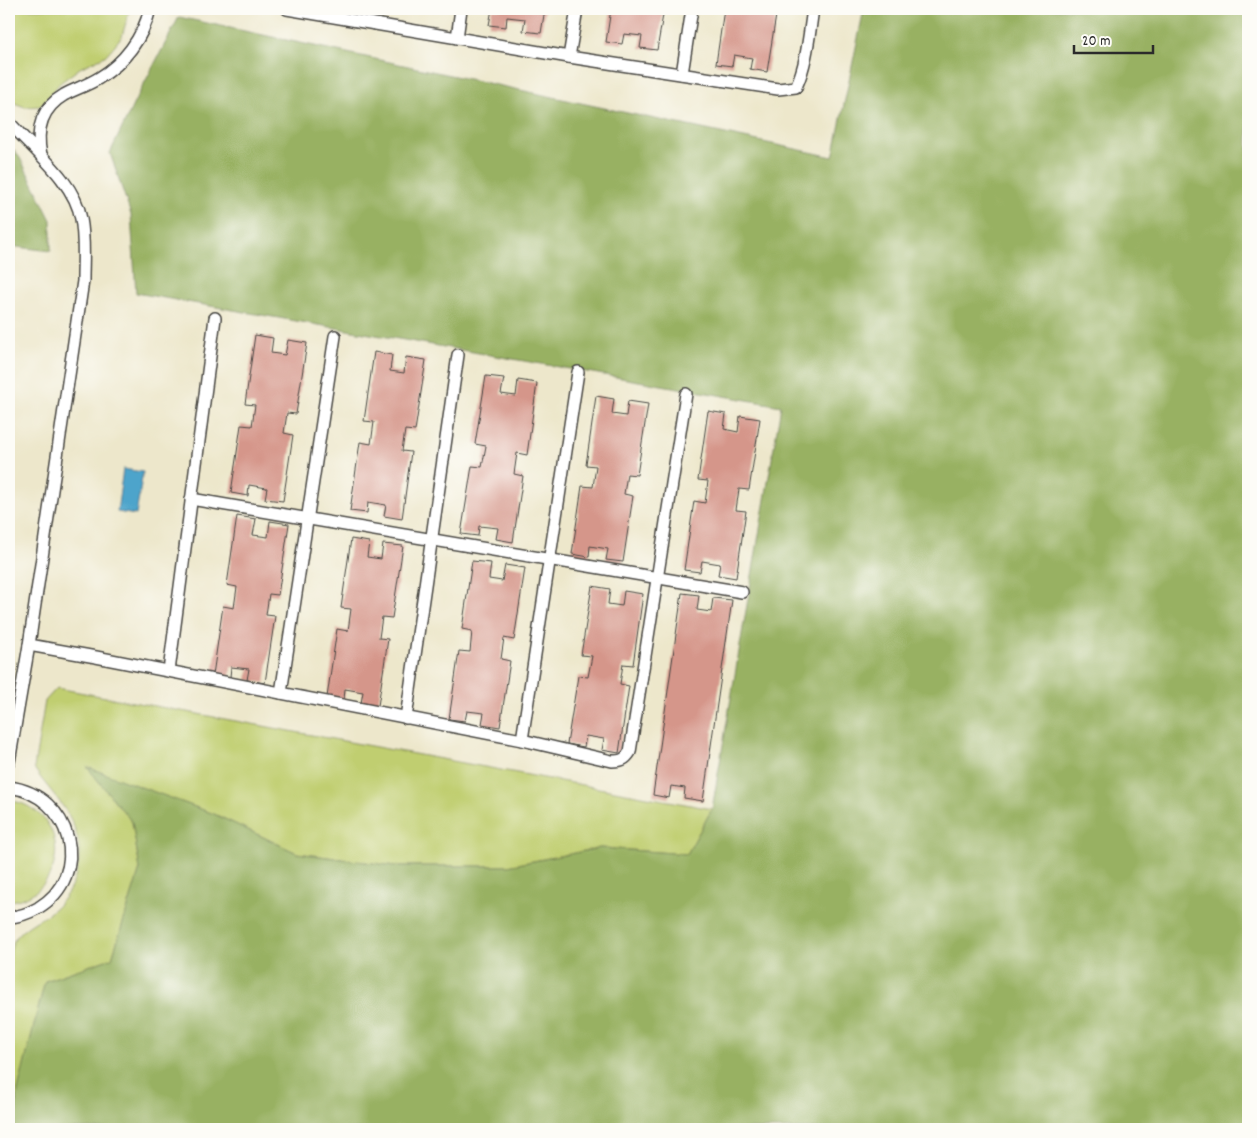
<svg xmlns="http://www.w3.org/2000/svg" width="1257" height="1138" font-family="Dekko,sans-serif">
<style>
.green{fill:#c0ce70;stroke:#767c4e}
.forest{fill:#98b162;stroke:#626e46}
.water{fill:#4ea4cb;stroke:#3c687b}
.building{fill:#d5968a}
.lines{fill:none;stroke-linecap:round;stroke-linejoin:round}
.service-casing{stroke:#484743;stroke-width:14}
.service{stroke:#fff;stroke-width:11}
</style>
<rect width="100%" height="100%" fill="#fdfcf7"/>
<filter id="ink" filterUnits="userSpaceOnUse"><feTurbulence type="fractalNoise" baseFrequency=".02" numOctaves="2"/><feDisplacementMap in="SourceGraphic" scale="10" xChannelSelector="R" yChannelSelector="G"/><feConvolveMatrix kernelMatrix="1 2 1 2 8 2 1 2 1" color-interpolation-filters="sRGB"/></filter>
<filter id="wash" filterUnits="userSpaceOnUse"><feTurbulence type="fractalNoise" baseFrequency=".0096" numOctaves="4" result="noise"/><feDisplacementMap in="SourceGraphic" scale="20" xChannelSelector="R" yChannelSelector="G"/><feGaussianBlur stdDeviation="1.12" result="paint"/><feColorMatrix in="noise" values="0 0 0 0 0 0 0 0 0 0 0 0 0 0 0 0 0 1.4 0 .05"/><feComposite in="paint" operator="in"/></filter>
<g filter="url(#wash)">
<rect width="100%" height="100%" fill="#ede7cb"/>
<g class="green">
<path d="M9,9H130L122,36L114,46L105,56L80,68L60,83L41,106L25,107L9,101Z"/>
<path d="M57,688L712,809L687,854L600,848L508,866H395L297,853L214,814L88,768L132,822L140,869L112,958L45,981L18,1090L14,1129H9V961C10,955 11,944 15,939C22,929 35,922 45,916C81,892 89,846 66,811C57,796 43,783 34,768L45,701Z"/>
<path d="M9,801C18,801 27,805 34,810C73,837 56,898 9,901Z"/>
</g>
<g class="forest">
<path d="M864,9H1248V1129H14L18,1090L45,981L112,958L140,869L132,822L87,767L214,814L297,853L395,866H508L600,848L687,854L712,809L781,406L136,293L131,215L110,153L134,103L179,17L833,157Z"/>
<path d="M9,144L20,158L51,220V251L9,246Z"/>
</g>
<path class="water" d="M123,469L143,472L136,515L117,512Z"/>
<g id="blocks">
<g class="building">
<path d="M492,9H545L541,33L523,31L525,19L507,17L506,27L489,25Z"/>
<path d="M611,9H664L657,50L640,48L642,36L624,34L622,44L606,42Z"/>
<path d="M724,9H777L767,72L750,69L752,58L734,55L732,66L716,64Z"/>
<path d="M255,335L273,338L271,353L285,355L288,340L307,343L296,414L287,413L284,433L293,435L283,501L265,499L267,488L249,485L248,496L231,493L241,425L252,426L255,405L245,404Z"/>
<path d="M374,352L392,355L390,371L404,373L406,357L426,360L415,431L405,430L402,451L411,452L402,519L384,516L386,505L368,502L367,513L350,511L360,442L371,444L374,422L364,421Z"/>
<path d="M486,376L504,378L501,394L516,396L518,380L537,383L527,455L517,453L514,474L523,476L513,542L496,539L498,528L479,526L478,536L461,534L472,466L482,467L486,446L475,444Z"/>
<path d="M596,396L614,399L612,414L626,416L628,401L648,404L637,475L627,474L624,494L633,496L623,562L606,560L608,549L590,546L589,557L572,554L582,486L593,487L596,466L586,465Z"/>
<path d="M708,411L726,414L724,429L738,432L740,416L760,419L749,490L739,489L736,510L746,511L736,578L718,575L720,564L702,561L700,572L684,570L694,501L705,503L708,481L698,480Z"/>
<path d="M237,516L256,519L253,535L268,537L270,521L289,524L278,595L269,594L266,615L275,616L265,683L247,680L249,669L231,667L230,677L213,675L223,606L234,608L237,587L227,585Z"/>
<path d="M351,539L369,542L367,557L381,559L383,544L403,546L392,618L382,617L379,638L388,639L378,706L361,703L363,692L345,689L344,700L327,697L337,629L348,631L351,609L341,608Z"/>
<path d="M472,561L491,563L489,579L502,581L505,565L525,568L514,640L504,638L501,659L510,661L500,727L482,724L484,713L467,711L465,721L449,719L459,651L470,652L472,631L462,629Z"/>
<path d="M592,586L610,589L608,604L622,606L624,591L643,594L633,665L623,664L620,684L629,686L619,753L602,750L604,739L586,736L584,747L567,744L578,676L588,677L592,656L581,655Z"/>
<path d="M682,593L699,595L697,610L711,612L713,598L732,600L703,801L684,798L685,788L671,786L669,798L653,795Z"/>
</g>
</g>
</g>
<g filter="url(#ink)">
<use href="#blocks" fill-opacity="0" stroke="#484743" stroke-width="1"/>
<g class="lines">
<defs>
<g id="service">
<path d="M287,9L569,57L778,89L796,87C807,63 809,35 813,9"/>
<path d="M457,38L461,9"/>
<path d="M569,57L577,9"/>
<path d="M682,74L692,9"/>
<path d="M9,122C33,150 75,181 81,219C85,239 83,261 83,281L29,645L9,762"/>
<path d="M41,155C36,131 40,109 64,95C75,89 88,85 99,78C124,63 143,38 150,9"/>
<path d="M191,499L742,592"/>
<path d="M29,645L96,657L522,740L612,761C621,761 625,760 630,752L686,394"/>
<path d="M169,671L215,318"/>
<path d="M281,693L335,336"/>
<path d="M406,718L458,355"/>
<path d="M522,740L578,372"/>
<path d="M9,787C72,795 93,875 38,908C29,913 19,917 9,917"/>
</g>
</defs>
<use href="#service" class="service-casing"/>
<use href="#service" class="service"/>
</g>
</g>
<rect width="1257" height="1138" fill="none" stroke="#fdfcf7" stroke-width="30"/>
<path d="M1074 45v8h79v-8" fill="none" stroke="#2b2b2b" stroke-width="2.5"/>
<text x="1082" y="45" font-size="15" fill="#2b2b2b" stroke="#fdfcf7" stroke-width="4" paint-order="stroke">20 m</text>
</svg>
